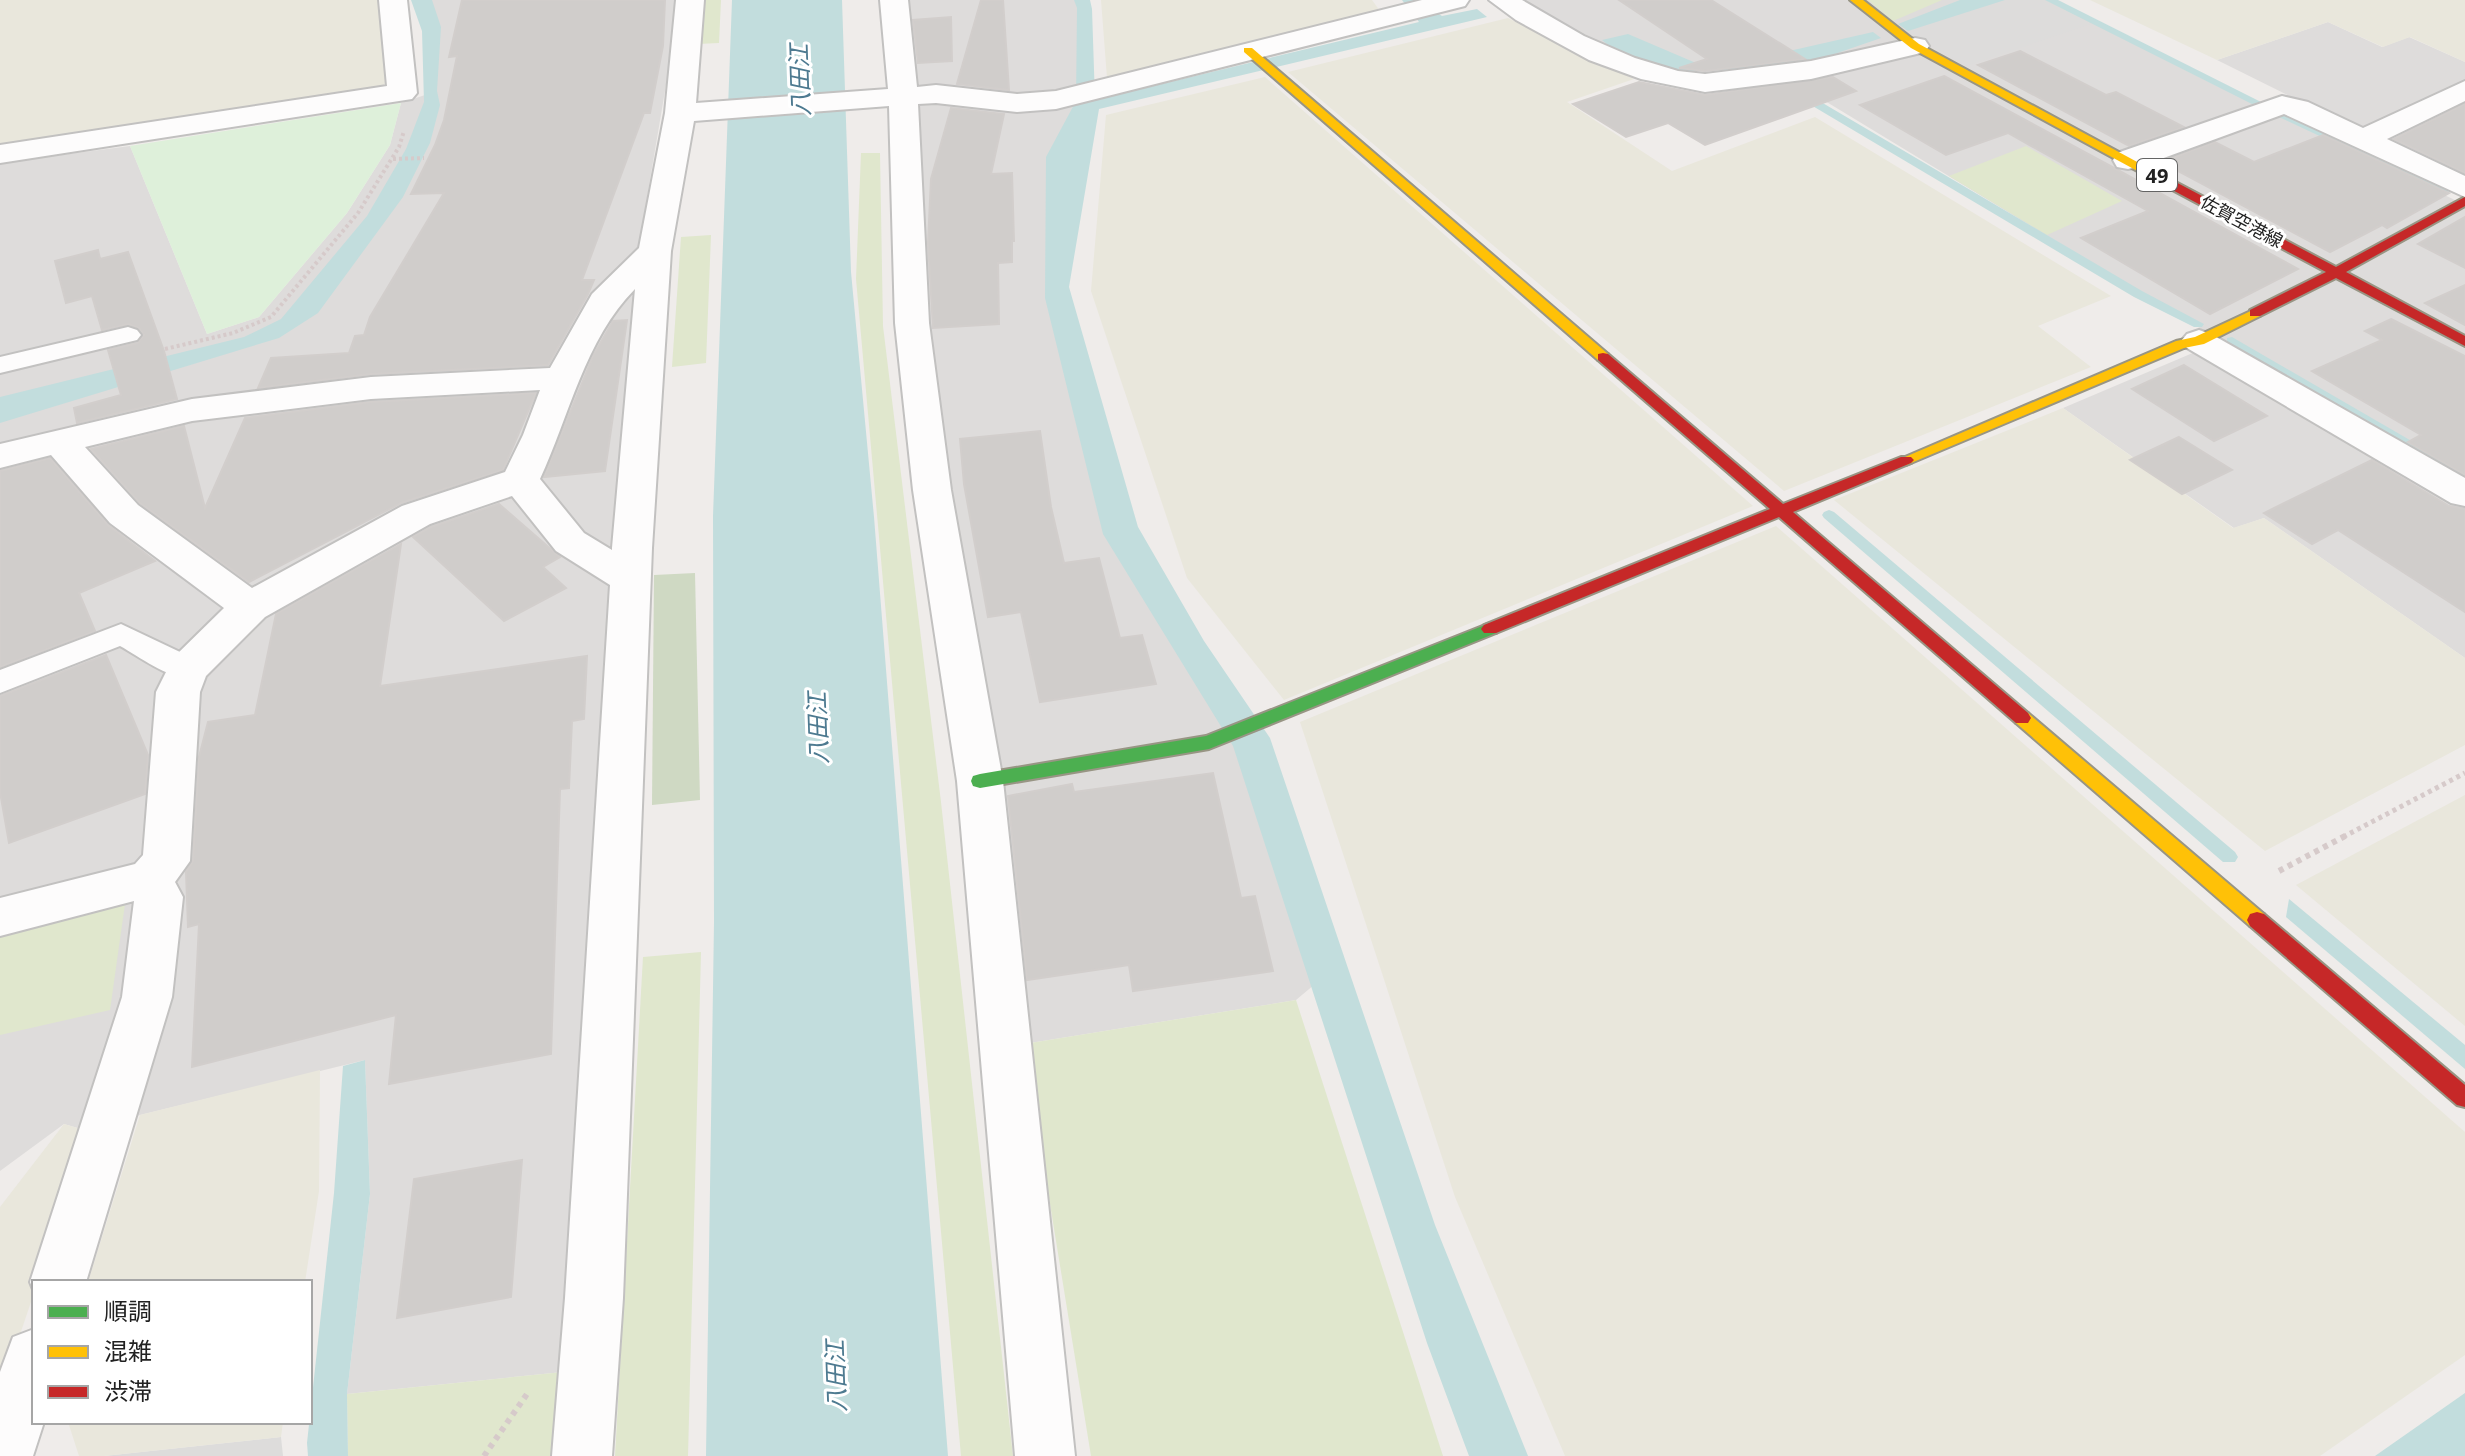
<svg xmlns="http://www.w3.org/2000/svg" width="2465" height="1456" font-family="'Noto Sans','Noto Sans JP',sans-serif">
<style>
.residential{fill:#dedcdb}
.religious{fill:#dddcdb}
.farmland{fill:#e9e7dc}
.grass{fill:#e0e7cd}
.forest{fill:#cfd9c3}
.park{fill:#def0da}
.water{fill:#c2dddd}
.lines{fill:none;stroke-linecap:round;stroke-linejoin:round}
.stream{fill:#c2dddd;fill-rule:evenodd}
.building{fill:#d0cdcb;stroke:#d2cecc;stroke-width:2}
.lane-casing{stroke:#c2c1c0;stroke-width:4}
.street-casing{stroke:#c2c1c0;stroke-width:4}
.fast-casing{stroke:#989584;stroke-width:4}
.slow-casing{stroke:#989584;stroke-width:4}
.jam-casing{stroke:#989584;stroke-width:4}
.path-far2{stroke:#d6caca;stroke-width:4;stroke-dasharray:3 3;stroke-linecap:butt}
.path-far1{stroke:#d6caca;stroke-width:5;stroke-dasharray:4 4;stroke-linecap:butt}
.path{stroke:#d6caca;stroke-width:6;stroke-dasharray:5 5;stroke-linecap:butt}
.lane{fill:#fdfcfc;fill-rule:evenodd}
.street{fill:#fdfcfc;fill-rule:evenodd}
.fast{fill:#4caf50;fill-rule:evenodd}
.slow{fill:#ffc107;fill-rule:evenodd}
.jam{fill:#c62828;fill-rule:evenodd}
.labels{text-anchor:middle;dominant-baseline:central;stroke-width:6;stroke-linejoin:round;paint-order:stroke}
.far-street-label{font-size:18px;fill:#212121;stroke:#fff}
.shield{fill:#fff;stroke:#646464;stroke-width:2}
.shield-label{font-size:20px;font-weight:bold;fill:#212121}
.water-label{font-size:24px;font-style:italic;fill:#4d7a90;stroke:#fff}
</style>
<rect width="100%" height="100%" fill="#efecea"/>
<g class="residential">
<path d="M422,0H679V8L641,233L563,1372L347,1394L370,1194L365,1060L140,1115L88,1131L64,1124L0,1171V163L130,146L207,334L259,317L347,213L390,145L401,103L431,93Z"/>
<path d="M897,0H1082L1088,117L1059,296L1127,534L1257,746L1333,969L1296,1000L1024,1044L912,315Z"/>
<path d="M1513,0H2046L2465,205V658L2264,518L2234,528L2063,408L2221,341L1764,64L1683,68L1572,37Z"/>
<path d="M2328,22L2382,47L2409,37L2465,62V183L2217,60Z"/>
</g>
<g class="religious">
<path d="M1993,0H2046L2092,24L1966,66L1906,31Z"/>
<path d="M281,1437L283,1456H104Z"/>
</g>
<g class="farmland">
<path d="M0,0H381L387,83L368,93L0,148Z"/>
<path d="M1101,0H1372L1380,11L1107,78Z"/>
<path d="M2090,0H2465V62L2410,37L2383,47L2328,22L2217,60Z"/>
<path d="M1508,18L1634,79L1567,102L1672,171L1815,117L2111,296L2038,326L2091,367L1784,491L1288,72Z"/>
<path d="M1265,77L1753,506L1284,700L1187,578L1091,291L1106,115Z"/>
<path d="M2063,408L2233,528L2264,518L2465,658V745L2265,851L1834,500Z"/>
<path d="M1776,526L2465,1132V1355L2320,1456H1565L1455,1197L1300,722Z"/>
<path d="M2465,795V1026L2296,885Z"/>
<path d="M320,1070L319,1191L305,1282H88L140,1115Z"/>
<path d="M64,1124L88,1131L34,1282V1293L0,1394V1207Z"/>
<path d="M68,1422H283L281,1437L104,1456H79Z"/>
</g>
<g class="grass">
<path d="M702,0H721L719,43L698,44Z"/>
<path d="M1868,0H1942L1893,21Z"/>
<path d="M2026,146L2122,201L2047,235L1949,176Z"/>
<path d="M861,153H880L883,326L941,802L1013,1456H961L856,279Z"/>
<path d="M711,235L706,363L672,367L681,237Z"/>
<path d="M125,904L110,1010L0,1035V930Z"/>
<path d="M701,952L688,1456H615L643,957Z"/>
<path d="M1296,1000L1443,1456H1091L1024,1044Z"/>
<path d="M563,1372L556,1456H348L347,1394Z"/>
</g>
<path class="forest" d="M695,573L700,800L652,805L654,575Z"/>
<path class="park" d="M401,103L390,145L347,213L259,317L207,334L130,146Z"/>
<g class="water">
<path d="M411,0H432L441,27L437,91L440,105L430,143L403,197L318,313L279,338L0,423V397L244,337L281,319L367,216L406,149L424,102L422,31Z"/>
<path d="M732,0H842L851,272L874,517L948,1456H706L714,922L713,516Z"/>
<path d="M1074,0H1090L1092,9L1095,100L1419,22L1402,0H1417L1442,16L1477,9L1487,17L1099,109L1069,287L1138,527L1204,641L1270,738L1435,1225L1528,1456H1469L1427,1343L1233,746L1103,534L1045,298L1046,157L1076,101L1077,8Z"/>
<path d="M1960,0H2005L1908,31L1898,24Z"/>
<path d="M1873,32L1881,38L1820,59L1756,68L1682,72L1614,50L1602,40L1628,34L1696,63L1749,60Z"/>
<path d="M2289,899L2465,1045V1069L2286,917Z"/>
<path d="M365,1060L370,1194L347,1394L348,1456H308L307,1443L334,1193L343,1066Z"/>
<path d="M2465,1393V1456H2375Z"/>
</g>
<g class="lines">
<g class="stream">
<path d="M2045,0H2058L2261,102L2252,104Z"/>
<path d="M1779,82H1787L2142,291L2204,324L2202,327H2194L2134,297L1779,86Z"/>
<path d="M2279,113H2287L2451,191L2441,193L2279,117Z"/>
<path d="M2232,337L2465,472V482L2227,344V338Z"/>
<path d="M1829,510L1834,512L2235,852L2238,857L2235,862H2223L1824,518L1822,515L1824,512Z"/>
</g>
</g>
<g class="building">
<path d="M462,0H665L663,46L650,113H644L582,280H594L588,294L548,365L371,374L258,388L271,358L349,353L355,336L364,335L370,317L444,193L411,194L435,145L444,120L457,56L449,57Z"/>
<path d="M981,0H1003L1009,90L957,84Z"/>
<path d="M1619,0H1711L1805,59L1705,71L1679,68L1707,59Z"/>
<path d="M951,17L952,61L918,63L913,20Z"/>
<path d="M2020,51L2106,95L2116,92L2184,127L2129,146L1978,65Z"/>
<path d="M1944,76L2116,169L2298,269L2210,314L2081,238L2148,211L2008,133L1946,155L1860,105Z"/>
<path d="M1833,77L1856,91L1705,145L1668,123L1626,137L1573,104L1639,82L1705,95Z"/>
<path d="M2465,104V173L2394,139Z"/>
<path d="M951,108L1004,114L991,174L1012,173L1014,241H1012V262L998,263L999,324L933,328L928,243L931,179Z"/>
<path d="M2323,135L2449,193L2387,228L2382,225L2330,252L2161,162L2215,142L2254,162Z"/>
<path d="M2465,217V268L2418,244Z"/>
<path d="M98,250L100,259L128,252L164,351L177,399L77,423L74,408L121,395L108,350L138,343L144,335L139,328L129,324L102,330L92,296L66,303L55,261Z"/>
<path d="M2465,285V325L2425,303Z"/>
<path d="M2391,319L2465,356V475L2408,442L2421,435L2312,371L2382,340L2365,331Z"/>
<path d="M627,320L605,471L544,477L593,356L613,321Z"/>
<path d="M2184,365L2267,416L2214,441L2132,389Z"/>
<path d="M536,393L503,470L401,503L249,582L140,503L91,449L184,426L205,508L245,418L371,402Z"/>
<path d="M1040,431L1051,507L1064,563L1099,558L1120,638L1142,635L1156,684L1040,702L1021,612L988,617L964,484L960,439Z"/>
<path d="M2179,437L2232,470L2182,494L2130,460Z"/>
<path d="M50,458L108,525L155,561L79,593L95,631L0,667V471Z"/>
<path d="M2372,460L2449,506L2465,509V612L2338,530L2312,544L2264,513Z"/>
<path d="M499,504L560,557L543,567L566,588L504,621L413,537L431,527Z"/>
<path d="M401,544L380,686L587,656L584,719L572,721L569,788L560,789L551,1054L389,1084L396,1015L192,1067L199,924L188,927L186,872L193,861L199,757L208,722L255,715L276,614Z"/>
<path d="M106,655L148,755L145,794L9,843L0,792V696Z"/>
<path d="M1213,773L1241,898L1255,896L1273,971L1133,991L1129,965L1027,980L1008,796L1072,784L1074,792Z"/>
<path d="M522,1160L511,1297L397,1318L414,1179Z"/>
</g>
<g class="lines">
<defs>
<g id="lane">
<path d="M128,327L137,330L141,335L137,340L0,373V357Z"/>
<path d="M121,624L199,661L204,669L199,677C174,684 142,658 120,646L0,693V670Z"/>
</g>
<g id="street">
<path d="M379,0H407L417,93L412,99L0,163V145L387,86Z"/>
<path d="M676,0H704L696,103L888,89L880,0H908L917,87L936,85L1017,94L1056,91L1422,0H1469L1465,6L1056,109L1017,112L936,103L918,104L929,323L951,490L1003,781L1075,1456H1015L957,781L913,490L895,323L889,106L694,121L671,251L652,548L623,1298L612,1456H552L565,1298L610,585L556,551L512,496L430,524L265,617L206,676L200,692L190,861L175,882L183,897L172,997L86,1282H34V1292L30,1282L122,997L134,901L0,936V898L135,864L143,855L156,692L173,658L224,608L110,523L51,455L0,468V444L192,399L371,377L550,368L592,294L639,248L665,113ZM635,289L612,548V550L584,533L540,479C569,417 585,339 635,289ZM540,390L523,435L505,472L402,506L252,588L138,505L85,447L192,421L371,399Z"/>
<path d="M1489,0H1522L1584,36L1635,58L1678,71L1705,74L1811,61L1915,38L1925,40L1929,46L1925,52L1811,79L1705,92L1641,79L1589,60L1516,20Z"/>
<path d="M2465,81V101L2387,139L2465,176V197L2284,114L2139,167L2128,169L2117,167L2113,160L2117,153L2282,96L2308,102L2363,128Z"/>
<path d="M2199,330L2211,334L2465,478V506L2451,503L2187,348L2181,341L2187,334Z"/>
<path d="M34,1329V1422H44L33,1456H0V1372L13,1337Z"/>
</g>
<path id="fast" d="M1490,623L1496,625L1499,629L1496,633L1209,749L980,788L973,786L971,781L973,776L980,774L1206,736Z"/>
<g id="slow">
<path d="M1850,0H1863L1919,44L2176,183L2165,186L1911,48Z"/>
<path d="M1244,48H1252L1608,354V360H1598L1244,52Z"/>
<path d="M2255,309L2260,310V316L2204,344L2184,348L1911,463L1906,465L1898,460L2176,341L2195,337Z"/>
<path d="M2022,712L2028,713L2264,914L2267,920L2264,926L2257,928L2250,926L2016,723L2013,718Z"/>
</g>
<g id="jam">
<path d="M2170,179L2336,267L2465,197V206L2346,272L2465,336V346L2336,278L2260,316H2250V310L2326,272L2165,186L2164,183Z"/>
<path d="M1603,353L1608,354L1783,504L1901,457H1911L1914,460L1911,463L1793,512L2028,713L2031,718L2028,723H2016L1779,517L1496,633H1484L1481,629L1484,625L1770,509L1598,360V354Z"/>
<path d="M2257,912L2264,914L2465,1085V1107L2457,1105L2250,926L2247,920L2250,914Z"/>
</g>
</defs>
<use href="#lane" class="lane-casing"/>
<use href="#street" class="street-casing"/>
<use href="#fast" class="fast-casing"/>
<use href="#slow" class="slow-casing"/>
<use href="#jam" class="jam-casing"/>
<g class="path-far2">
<path d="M393,159L424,158"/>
<path d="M165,349L233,333L271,317L358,213L399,147L404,131"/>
</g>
<path class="path-far1" d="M2343,837L2465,773"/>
<g class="path">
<path d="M2279,871L2347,835"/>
<path d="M484,1456L527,1394"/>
</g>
<use href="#lane" class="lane"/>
<use href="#street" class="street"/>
<use href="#fast" class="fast"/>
<use href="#slow" class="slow"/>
<use href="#jam" class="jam"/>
</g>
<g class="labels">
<g class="far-street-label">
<text transform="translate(2242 221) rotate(28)">佐賀空港線</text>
</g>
<rect class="shield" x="2137" y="159" width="40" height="32" rx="6"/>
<g class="shield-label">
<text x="2157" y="175">49</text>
</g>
<g class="water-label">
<text transform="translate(799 80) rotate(-92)">八田江</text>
<text transform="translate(817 728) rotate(-92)">八田江</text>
<text transform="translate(835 1376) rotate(-92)">八田江</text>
</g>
</g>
<rect x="32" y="1280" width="280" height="144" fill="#ffffff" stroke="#a6a6a6" stroke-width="2"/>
<rect x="48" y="1306" width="40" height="12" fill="#4caf50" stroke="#a6a6a6" stroke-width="2"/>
<text x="104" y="1320" font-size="24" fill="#212121">順調</text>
<rect x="48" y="1346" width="40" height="12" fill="#ffc107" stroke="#a6a6a6" stroke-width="2"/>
<text x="104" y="1360" font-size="24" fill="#212121">混雑</text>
<rect x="48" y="1386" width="40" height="12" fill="#c62828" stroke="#a6a6a6" stroke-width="2"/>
<text x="104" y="1400" font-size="24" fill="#212121">渋滞</text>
</svg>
